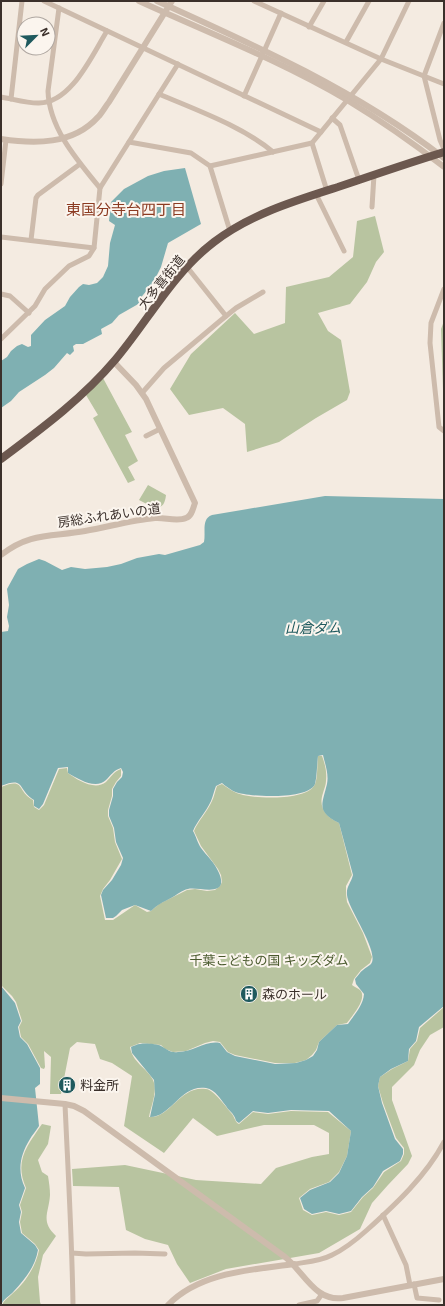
<svg xmlns="http://www.w3.org/2000/svg" width="445" height="1306" font-family="'Exo 2','Noto Sans JP',sans-serif">
<style>
.green{fill:#b8c4a0}
.water{fill:#7fb0b2}
.lines{fill:none;stroke-linecap:round;stroke-linejoin:round}
.minor{stroke:#cdbbac;stroke-width:5}
.tertiary{stroke:#cdbbac;stroke-width:6}
.trunk{stroke:#6c584f;stroke-width:8}
.labels{text-anchor:middle;dominant-baseline:central;stroke-width:4;stroke-linejoin:round;paint-order:stroke}
.street-label{font-size:13px;fill:#3b302b;stroke:#fbf5ee}
.park-label{font-size:13px;fill:#4a5a2e;stroke:#fbf5ee}
.poi-label{font-size:13px;fill:#3b302b;stroke:#fbf5ee;text-anchor:start}
.water-label{font-size:14px;font-style:italic;fill:#1f5a5e;stroke:#fbf5ee}
.quarter-label{font-size:15px;fill:#8c3b22;stroke:#fbf5ee}
</style>
<rect width="100%" height="100%" fill="#f4ebe1"/>
<g class="green">
<path d="M375,216L384,252L376,262L367,282L350,304L318,313L328,331L341,340L350,392L347,400L316,418L279,442L247,452L245,424L223,408L189,415L170,389L191,354L235,313L254,334L285,323L286,287L329,277L353,257L357,221Z"/>
<path d="M444,321V421L441,329Z"/>
<path d="M103,378L132,432L125,435L138,461L128,467L135,480L128,483L93,418L98,415L86,395Z"/>
<path d="M148,485L166,495C164,515 151,506 139,500Z"/>
<path d="M318,756H322C325,764 327,772 326,781C326,785 324,789 323,793C318,808 326,817 339,823L352,875L346,886V894L347,902L363,933L372,957L370,963L361,970L354,979L352,985C354,987 358,988 360,990C368,998 352,1016 347,1023L337,1025L319,1042L316,1050L312,1055L306,1060L295,1063H275L235,1055L228,1052L220,1042L213,1041L205,1043L186,1051L173,1052L165,1049L161,1045L140,1043L130,1047C132,1062 147,1068 153,1080C158,1091 151,1106 149,1117C170,1119 180,1085 206,1089C214,1090 226,1107 232,1114C235,1118 235,1122 239,1124L253,1112L268,1114L291,1111L328,1112L351,1131L347,1156L339,1172L329,1182L310,1189L299,1198L303,1210L312,1215L326,1212L339,1215L351,1212L363,1197L373,1188L384,1172L401,1161L404,1154V1148L396,1138L383,1103L378,1086L380,1077L392,1069L408,1061L410,1049L417,1041L420,1028L444,1007V1027L430,1035L420,1050L414,1065L392,1087V1100L412,1156L408,1164L388,1185L372,1203L360,1229L319,1253L226,1269L190,1283L177,1264L168,1245L145,1239L126,1230L119,1187L73,1186L72,1169L125,1165L196,1180L261,1184L276,1168L312,1157L329,1154V1133L314,1125H264L217,1136L193,1118L164,1153L124,1126L132,1076L112,1063L100,1059L95,1044L77,1042L70,1048L61,1094H50L51,1057L44,1051L45,1067L44,1069L41,1068L28,1044L21,1037L19,1027L22,1021L16,1002L12,996L1,985V787C26,777 16,791 33,800L34,807L39,810L44,805L59,769L67,768L68,773C77,780 95,791 106,782C111,777 114,771 121,769V776L116,782L112,789V796L108,810V816L113,828L115,842L122,859L110,880L103,889L100,896L105,920H113L135,905L147,912L151,911L159,904L187,890L195,889L207,891L215,890L220,886L222,882L221,875L218,869L201,846L194,831C198,821 207,812 212,801C214,797 215,791 217,786L222,784C229,789 235,793 243,795C259,799 305,800 314,786C318,781 317,763 318,756Z"/>
<path d="M42,1124L51,1126L48,1144L38,1160L42,1172L48,1176C49,1182 50,1189 50,1195C49,1213 40,1221 56,1236L43,1255L38,1277L40,1302L41,1305H2C5,1299 8,1298 13,1293C25,1283 36,1266 39,1250L35,1244L22,1233L20,1222L22,1212L20,1205L26,1188C14,1161 27,1146 42,1124Z"/>
</g>
<g class="water">
<path d="M185,168L201,224L168,243L161,267L153,283L138,301L140,303L119,315L112,323L101,329L102,334L83,344H76L73,346L74,351L70,355L67,353L54,368L45,375L19,392L11,401L1,408V361L7,357L11,351L17,346L22,344L28,347L31,346V335L45,320L65,306L70,297L79,287L83,284L89,285L97,283L103,277L108,266L110,243L115,225L109,221L111,202L124,189L148,176L164,171Z"/>
<path d="M325,496L444,499V1006L419,1027L416,1041L409,1049L408,1061L391,1069L380,1077L378,1086L382,1103L395,1139L403,1149V1154L400,1161L383,1171L373,1187L362,1197L351,1211L339,1214L326,1211L312,1214L304,1209L300,1198L310,1190L330,1182L339,1173L347,1156L351,1131L329,1111L291,1110L268,1113L253,1111L239,1123C235,1121 236,1119 234,1116C232,1112 228,1110 226,1106C220,1099 216,1090 206,1088C181,1084 171,1117 150,1117L155,1094L154,1080L132,1053L131,1047C134,1046 137,1044 140,1044C145,1043 157,1044 161,1046C168,1050 171,1053 178,1052C194,1052 205,1040 220,1043L227,1052L235,1056L275,1064L296,1063L306,1060L313,1056L317,1050L319,1042L337,1025L348,1024C354,1015 363,1006 364,994L356,984L355,979C358,976 360,972 363,970C365,968 369,966 371,964C380,952 348,909 347,895C346,887 351,883 353,875L339,823C316,811 322,805 327,784C329,774 325,764 323,755L318,756C317,763 317,777 315,784C309,799 258,797 244,794C235,793 229,789 222,783L216,786C214,791 213,796 211,801C206,812 197,821 193,831C196,836 198,844 201,848C207,856 215,863 219,873C230,899 197,886 188,889C182,890 177,895 171,898C163,902 157,905 151,911L135,905L122,910L116,916L113,918H106L101,895L103,890L112,880L121,865L123,858L116,842L114,828L109,816V810L113,796V789L117,782L122,777L123,772L121,768C114,770 111,775 106,780C96,790 78,779 68,773V767L58,768L43,804L39,809L34,806V800C17,790 26,776 1,786V632L8,631L9,626L7,617L9,605L7,589L18,569L27,564L39,559L45,561L62,570L71,567L85,569L107,567L121,564L137,558L159,554L165,555L200,545L204,542C206,532 201,519 212,515Z"/>
<path d="M1,986L15,1003L21,1021L18,1027L20,1037L27,1044L40,1068V1084L35,1088L39,1126C36,1131 32,1135 30,1139C20,1155 17,1171 25,1188L19,1205L21,1212L19,1222L21,1233L35,1245L38,1250C35,1267 25,1279 14,1291C9,1297 5,1297 1,1305Z"/>
</g>
<g class="lines">
<g class="minor">
<path d="M44,1L321,132"/>
<path d="M254,1L381,59L444,84"/>
<path d="M59,8L48,91C49,128 77,160 100,188"/>
<path d="M444,23L424,76L440,140L444,149"/>
<path d="M309,27L324,1"/>
<path d="M346,42L369,1"/>
<path d="M159,94C196,110 242,126 273,152"/>
<path d="M244,96L281,13"/>
<path d="M1,97C13,99 26,103 38,103C71,104 92,55 107,31"/>
<path d="M11,99L22,1"/>
<path d="M332,118L340,125L359,180"/>
<path d="M129,142L191,153L210,166L230,231"/>
<path d="M312,143L327,191"/>
<path d="M210,166L312,143L381,59L409,1"/>
<path d="M1,184L6,140"/>
<path d="M316,194L344,251"/>
<path d="M372,207L374,175"/>
<path d="M1,237L94,248"/>
<path d="M31,240L36,198L38,195L80,164"/>
<path d="M187,267L226,316"/>
<path d="M444,289L431,323L430,343L439,427L444,431"/>
<path d="M1,294L10,296L29,313"/>
<path d="M1,339L35,306L45,289L69,266L89,256L94,248L100,188L178,64"/>
<path d="M142,393L164,368L220,321L236,308L263,292"/>
<path d="M146,436L160,429"/>
<path d="M65,1104C68,1171 72,1238 73,1305"/>
<path d="M383,1215L406,1265L410,1285"/>
<path d="M72,1253L86,1254L135,1253L165,1254"/>
<path d="M294,1264C306,1262 321,1261 332,1255C345,1249 357,1239 367,1230C396,1204 426,1176 444,1142"/>
<path d="M414,1284L417,1298L439,1300"/>
<path d="M299,1305L317,1301L322,1294"/>
</g>
<g class="tertiary">
<path d="M139,1C209,33 281,61 347,100C380,120 413,143 444,167"/>
<path d="M157,1C257,46 357,91 444,158"/>
<path d="M1,139C34,144 73,145 98,117C102,113 105,107 109,102L172,1"/>
<path d="M1,555C30,532 52,537 85,531C108,527 132,520 155,518C164,517 177,522 186,518C192,516 193,508 195,503L146,399L136,385L114,362"/>
<path d="M1,1098L65,1104L74,1106L84,1111L285,1257C304,1272 315,1302 343,1298L444,1279"/>
<path d="M168,1305C200,1272 251,1270 294,1264"/>
</g>
<path class="trunk" d="M1,459C41,429 82,399 115,360C148,321 172,274 214,242C251,214 294,201 338,187C373,175 408,163 444,152"/>
</g>
<defs>
<symbol id="building-disc" viewBox="-11 -11 22 22"><circle r="9.5" fill="#1f5a5e" stroke="#fbf5ee"/><path d="M-4-6H4V6H1V3H-1V6H-4ZM-2.5-4.3h1.7v1.8h-1.7ZM.8-4.3h1.7v1.8H.8ZM-2.5-1h1.7V.8h-1.7ZM.8-1h1.7V.8H.8Z" fill="#fff"/></symbol>
</defs>
<g fill-rule="evenodd">
<use href="#building-disc" x="239" y="984" width="20" height="20"/>
<use href="#building-disc" x="57" y="1075" width="20" height="20"/>
</g>
<g class="labels">
<g class="street-label">
<text transform="translate(161 282) rotate(-51)">大多喜街道</text>
<text transform="translate(109 515) rotate(-8)">房総ふれあいの道</text>
</g>
<g class="park-label">
<text x="269" y="960">千葉こどもの国 キッズダム</text>
</g>
<g class="poi-label">
<text x="262" y="994">森のホール</text>
<text x="80" y="1085">料金所</text>
</g>
<g class="water-label">
<text x="313" y="627">山倉ダム</text>
</g>
<g class="quarter-label">
<text x="126" y="209">東国分寺台四丁目</text>
</g>
</g>
<rect width="445" height="1306" fill="none" stroke="#3b302b" stroke-width="4"/>
<g transform="translate(36 36) rotate(66)"><circle r="19" fill="#fbf5ee" stroke="#aea6a0"/>
<path d="M0-3L7 15L0 10L-7 15Z" fill="#1f5a5e"/>
<text y="-6" font-size="11" font-weight="bold" text-anchor="middle" fill="#3b302b">N</text>
</g>
</svg>
